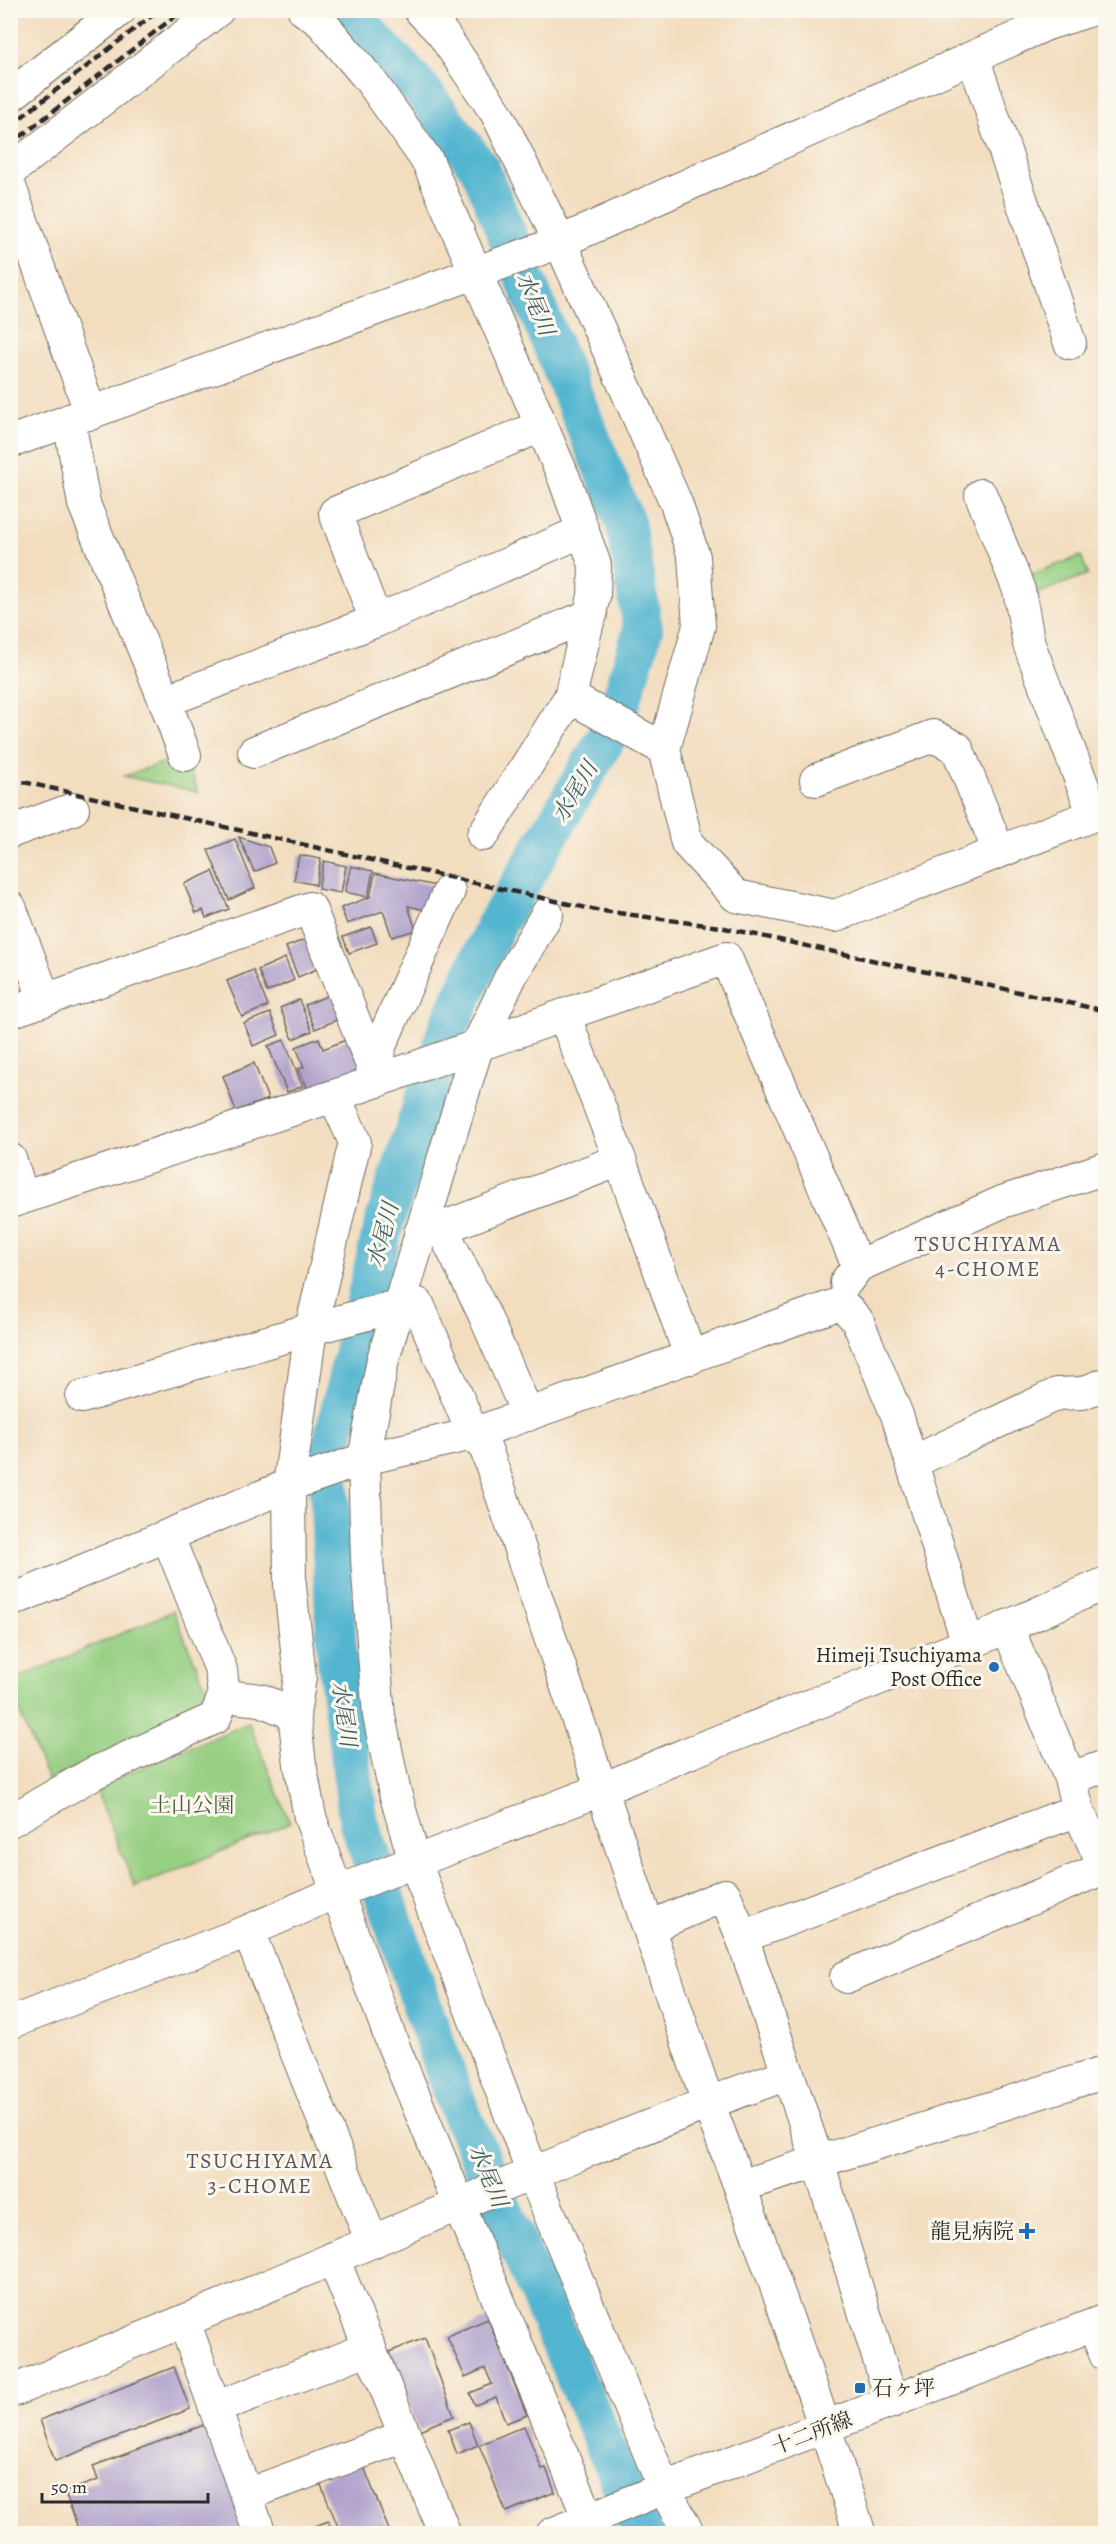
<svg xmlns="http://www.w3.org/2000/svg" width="1116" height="2544" font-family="Alegreya,'Noto Serif JP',serif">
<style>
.green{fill:#96cf82;stroke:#607d56;stroke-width:1.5}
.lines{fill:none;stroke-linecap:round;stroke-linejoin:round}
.river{stroke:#52b5d0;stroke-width:40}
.building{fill:#b0a2cc}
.minor-casing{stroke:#71695f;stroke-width:34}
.minor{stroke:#fff;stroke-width:32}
.rail{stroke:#2b2b2b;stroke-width:4.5;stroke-dasharray:9 4.5;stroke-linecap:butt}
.poi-dot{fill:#1f6fb2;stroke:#fbf7ec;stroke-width:2}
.labels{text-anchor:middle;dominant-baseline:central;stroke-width:6;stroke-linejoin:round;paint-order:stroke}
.poi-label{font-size:21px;fill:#2b2b2b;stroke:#fbf7ec;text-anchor:end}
.park-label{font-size:21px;fill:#4b5c45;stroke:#fbf7ec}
.street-label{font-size:21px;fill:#2b2b2b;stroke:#fbf7ec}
.water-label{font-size:22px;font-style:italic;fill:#395b65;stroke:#fbf7ec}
.neighbourhood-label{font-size:22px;letter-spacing:1.5px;fill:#5a5563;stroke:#fbf7ec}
</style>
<rect width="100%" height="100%" fill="#fbf7ec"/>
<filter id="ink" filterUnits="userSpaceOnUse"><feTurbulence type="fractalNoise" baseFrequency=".0167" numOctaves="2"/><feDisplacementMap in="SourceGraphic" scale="12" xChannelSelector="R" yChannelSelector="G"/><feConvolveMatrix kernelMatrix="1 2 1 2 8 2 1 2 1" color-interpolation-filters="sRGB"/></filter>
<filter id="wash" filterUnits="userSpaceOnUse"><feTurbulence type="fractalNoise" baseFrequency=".008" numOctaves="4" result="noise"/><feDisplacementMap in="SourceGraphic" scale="24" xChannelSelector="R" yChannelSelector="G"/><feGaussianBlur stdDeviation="1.35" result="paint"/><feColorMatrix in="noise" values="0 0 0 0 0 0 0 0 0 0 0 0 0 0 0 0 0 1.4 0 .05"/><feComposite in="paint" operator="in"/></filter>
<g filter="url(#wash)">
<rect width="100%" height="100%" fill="#f2ddbf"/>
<g class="green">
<path d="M1081,556L1088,574L1031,596L1024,577Z"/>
<path d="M185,755L198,792L124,776Z"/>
<path d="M173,1611L211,1699L204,1712L48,1780L11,1692L10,1682Z"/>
<path d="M249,1723L290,1823L135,1887L95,1787Z"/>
</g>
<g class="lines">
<path class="river" d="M346,10L420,88L480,169L625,522L643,629L614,725L496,925L448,1028L384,1223L328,1462L337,1661L359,1823L454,2097L643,2534"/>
</g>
<g id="blocks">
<g class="building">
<path d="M239,837L269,847L275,863L254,872Z"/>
<path d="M235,839L255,888L229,900L208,850Z"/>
<path d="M299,855L321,859L316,885L294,880Z"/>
<path d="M324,861L346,866L341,893L318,889Z"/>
<path d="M351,866L373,871L368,897L345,892Z"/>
<path d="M213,871L229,909L206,918L203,910L196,913L184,884Z"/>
<path d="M375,873L441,887L435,912L408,906L416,930L392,937L383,911L347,924L341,908L370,897Z"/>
<path d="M371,927L377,943L349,953L343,937Z"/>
<path d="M309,938L322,967L298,977L286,947Z"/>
<path d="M285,958L294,980L267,992L258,970Z"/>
<path d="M253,970L268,1006L242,1017L227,981Z"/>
<path d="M334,993L344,1017L315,1029L305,1005Z"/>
<path d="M299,1000L312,1031L293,1039L280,1008Z"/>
<path d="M270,1013L279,1035L253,1046L244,1023Z"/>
<path d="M319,1038L323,1049L351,1038L364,1068L309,1091L299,1069L304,1067L296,1047Z"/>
<path d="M284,1040L303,1086L287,1092L268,1046Z"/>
<path d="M254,1063L268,1099L236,1111L223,1076Z"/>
<path d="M488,2319L527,2415L506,2423L496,2397L475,2405L470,2393L492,2384L485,2368L465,2377L447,2336Z"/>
<path d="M425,2338L454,2416L419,2430L389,2352Z"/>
<path d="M174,2367L190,2409L55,2461L40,2420Z"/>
<path d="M212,2422L254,2534H80L65,2492L98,2480L93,2466Z"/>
<path d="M469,2422L478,2445L457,2454L448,2430Z"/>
<path d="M524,2426L542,2469L546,2468L555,2492L506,2512L479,2445Z"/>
<path d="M362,2462L389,2530L380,2534H341L319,2480Z"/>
<path d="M328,2521L333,2534H298V2533Z"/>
</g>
</g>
</g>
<g filter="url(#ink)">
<use href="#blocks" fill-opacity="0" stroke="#71695f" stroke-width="1.5"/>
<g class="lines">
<defs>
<g id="minor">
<path d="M304,10L321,22L370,80L428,162L564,478L595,565L594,596L570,697L483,835"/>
<path d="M420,10L442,33L497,114L560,242L630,398L676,503L694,557L699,626L664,749L687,843L736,896L835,916L1106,810"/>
<path d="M973,57L1070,343"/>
<path d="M10,96L120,10"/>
<path d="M10,171L218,10"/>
<path d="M10,187L91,414"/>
<path d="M69,420L84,504L165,701L185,755"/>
<path d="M10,442L560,242L1047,24L1091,10"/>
<path d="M981,495L1019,590L1029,644L1094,815"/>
<path d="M376,621L335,513L541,426"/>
<path d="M570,697L664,749"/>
<path d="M165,701L376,621L583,531"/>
<path d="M254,752L591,615"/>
<path d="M816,780L933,736L957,748L999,852"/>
<path d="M10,832L73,809"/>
<path d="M10,907L45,1000"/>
<path d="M547,914L511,976L478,1044L383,1359L364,1459L367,1560L373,1642L379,1716L394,1789L415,1862L533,2174L664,2488L689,2534"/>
<path d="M10,1012L310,908L378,1081"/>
<path d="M564,1015L620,1160L691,1358"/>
<path d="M378,1077L380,1046L449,891"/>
<path d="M334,1096L355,1142L311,1329L289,1485L290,1586L300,1677L294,1714L300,1764L310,1817L393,2045L595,2534"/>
<path d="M10,1159L23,1197"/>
<path d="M10,1202L334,1096L726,958L858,1266"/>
<path d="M442,1228L484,1314L528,1415"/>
<path d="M420,1233L442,1228L620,1160"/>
<path d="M846,1282L858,1266L1002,1202L1106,1168"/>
<path d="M841,1303L857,1320L897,1415L968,1644"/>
<path d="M82,1397L311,1329L397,1306L418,1304L473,1434L486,1449L708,2103C763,2244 813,2389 860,2534"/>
<path d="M913,1462L1057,1394L1082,1393L1106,1384"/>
<path d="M10,1601L289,1485L364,1459L473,1434L841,1303"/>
<path d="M1007,1626L1070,1778L1078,1810L1106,1871"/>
<path d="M224,1696L261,1700L294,1714"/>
<path d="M1070,1778L1106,1766"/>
<path d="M10,1821L94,1773L215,1718L224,1696L221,1670L168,1537"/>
<path d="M650,1927L725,1895L742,1937L818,2162L892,2402"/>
<path d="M248,1931L372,2242"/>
<path d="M742,1937L1078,1810"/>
<path d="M846,1977L1104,1868"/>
<path d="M10,2023L248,1931L339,1891L603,1789L691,1752L968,1644L1106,1583"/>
<path d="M740,2186L1106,2072"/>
<path d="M333,2258L445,2534"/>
<path d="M184,2321L260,2534"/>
<path d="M1093,2325L1106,2356"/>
<path d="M10,2392C131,2343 252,2294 371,2242C508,2183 647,2124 788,2074"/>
<path d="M215,2408L370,2348"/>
<path d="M246,2495L405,2436"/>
<path d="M552,2534L664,2488L1106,2320"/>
</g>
</defs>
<use href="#minor" class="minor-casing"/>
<use href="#minor" class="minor"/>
<g class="rail">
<path d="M10,126L159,10"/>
<path d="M10,145L183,10"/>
<path d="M10,779L596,910L720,927L1106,1011"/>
</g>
</g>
</g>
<g class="poi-dot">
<circle cx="994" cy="1667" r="6"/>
<path d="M1024 2222h6v6h6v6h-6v6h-6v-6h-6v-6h6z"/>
<rect x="854" y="2382" width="12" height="12" rx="3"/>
</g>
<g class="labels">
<g class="poi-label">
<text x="982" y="1655">Himeji Tsuchiyama<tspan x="982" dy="24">Post Office</tspan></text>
<text x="1014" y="2231">龍見病院</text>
<text x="872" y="2388" text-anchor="start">石ヶ坪</text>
</g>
<g class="park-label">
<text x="192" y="1805">土山公園</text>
</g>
<g class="street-label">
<text transform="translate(812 2433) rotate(-21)">十二所線</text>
</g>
<g class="water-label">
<text transform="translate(535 304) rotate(68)">水尾川</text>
<text transform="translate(575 792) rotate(-59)">水尾川</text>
<text transform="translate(383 1235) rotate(-75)">水尾川</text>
<text transform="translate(344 1714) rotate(82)">水尾川</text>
<text transform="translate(488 2176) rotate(67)">水尾川</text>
</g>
<g class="neighbourhood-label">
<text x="988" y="1244">TSUCHIYAMA<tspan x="988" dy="25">4-CHOME</tspan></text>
<text x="260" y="2161">TSUCHIYAMA<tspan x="260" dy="25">3-CHOME</tspan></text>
</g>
</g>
<rect width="1116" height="2544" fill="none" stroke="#fbf7ec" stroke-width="36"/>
<path d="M42 2493v9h166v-9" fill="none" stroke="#2b2b2b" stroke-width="3"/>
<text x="51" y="2493" font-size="18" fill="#2b2b2b" stroke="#fbf7ec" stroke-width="4.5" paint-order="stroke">50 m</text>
</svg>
